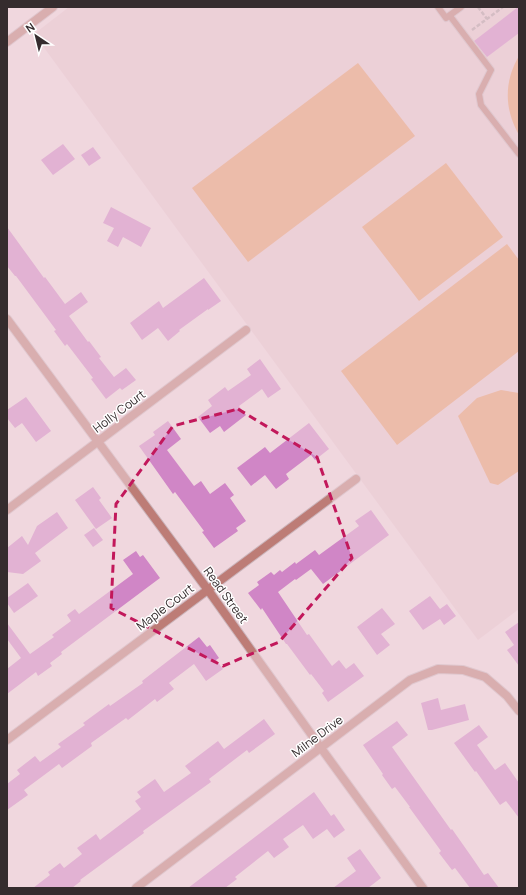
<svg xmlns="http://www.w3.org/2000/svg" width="526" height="895" font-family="Manrope,sans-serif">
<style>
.built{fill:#e7c7cf}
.green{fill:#e69b6b}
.building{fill:#d086c6}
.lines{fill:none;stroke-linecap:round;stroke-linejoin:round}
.service-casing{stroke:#cbb5bb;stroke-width:8}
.minor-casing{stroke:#cbb5bb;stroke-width:10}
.tertiary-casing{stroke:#cbb5bb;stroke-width:10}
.path{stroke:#b19da3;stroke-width:2.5;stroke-dasharray:4 2;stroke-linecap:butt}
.service{stroke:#bd7c76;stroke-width:6}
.minor{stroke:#bd7c76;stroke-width:8}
.tertiary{stroke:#bd7c76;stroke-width:8}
.marked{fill:none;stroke:#c2185b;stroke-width:3;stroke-dasharray:8 5;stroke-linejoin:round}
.labels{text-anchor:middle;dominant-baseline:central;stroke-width:3;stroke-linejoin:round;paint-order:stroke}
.street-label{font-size:12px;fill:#352c2e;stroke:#fff}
</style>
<rect width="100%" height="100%" fill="#f0d7de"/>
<path class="built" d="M69,7H519V609L478,640L34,34Z"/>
<g class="green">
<path d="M519,56V135C504,109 504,81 519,56Z"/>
<path d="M358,63L415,136L248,262L192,188Z"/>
<path d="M446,163L503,237L419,301L362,227Z"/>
<path d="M507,244L519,260V351L397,445L341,371Z"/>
<path d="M501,390L519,393V471L498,485L490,483L458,416L477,398Z"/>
</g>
<g class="building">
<path d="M518,7H519V33L487,57L474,41Z"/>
<path d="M63,144L75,159L53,175L41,160Z"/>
<path d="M93,147L101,158L89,166L81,155Z"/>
<path d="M111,207L151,228L141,247L123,237L118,247L107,241L114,228L103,223Z"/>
<path d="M7,227L44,278L45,277L65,304L81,292L88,302L69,316L88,342L89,341L101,357L99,358L114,377L126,368L136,380L122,390L120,388L106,399L91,379L93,378L67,344L65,346L54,331L56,330L16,276H15L7,266Z"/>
<path d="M204,278L221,301L208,310V309L179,330L180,331L168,341L158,328L142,340L130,323L159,301L163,308Z"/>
<path d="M260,359L281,389L268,398L262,389L239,406L246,415L224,432L220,426L210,433L198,417L212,406L208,400L225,387L228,391L251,375L247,369Z"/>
<path d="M26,397L51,431L36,442L22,423L15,428L7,418V410Z"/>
<path d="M168,421L181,439L167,450L194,486L201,481L210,494L225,483L234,495L230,498L246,521L236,528L238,531L214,548L202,532L204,531L175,492L173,494L139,446L155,435L153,432Z"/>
<path d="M309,423L329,449L315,460L311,455L286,474L289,479L276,489L265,475L251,486L237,468L265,447L270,453Z"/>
<path d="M93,487L101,498L99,500L112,518L96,529L75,500Z"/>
<path d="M371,510L389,535L323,584L311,569L296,580L295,579L278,592L307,635L309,634L332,666L339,660L346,669L354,663L364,676L328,702L322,693L324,691L311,674L310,675L287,644H286L262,608L261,610L248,593L259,585L257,582L271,572L274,575L280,570L282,572L295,562L296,564L315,550L319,555L359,526L355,521Z"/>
<path d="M57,512L68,528L35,553L41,561L23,574L7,572V548L22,536L28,545L37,526Z"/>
<path d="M94,528L103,540L93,547L84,535Z"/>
<path d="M136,551L140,557L143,555L160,578L61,652L62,654L50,663L52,666L38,676L36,672L7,694V669L21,658L7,639V623L30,654L54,637L52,635L71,621L67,615L75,609L79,614L133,574L123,560Z"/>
<path d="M28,583L38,596L14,613L7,603V598Z"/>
<path d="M430,596L440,609L447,604L456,616L444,625L440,619L423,630L409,611Z"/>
<path d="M382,608L395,624L381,634L390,645L377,655L357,627Z"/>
<path d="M519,622V666L507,650L514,645L505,632Z"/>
<path d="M199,637L207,647L210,645L219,658L216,660L223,669L206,681L194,664L169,683L174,689L157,702L155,699L128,720L126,718L91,743L92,746L62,768L59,764L24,790L28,795L7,810V784L20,774L17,770L35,756L40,762L61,747L58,744L85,725L83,723L109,704L110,706L143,683L142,681Z"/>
<path d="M438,698L441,710L465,704L469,720L432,730H428L421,703Z"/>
<path d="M264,719L275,734L249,753L247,750L209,779L211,782L143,831L144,833L80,880L81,881L72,888H33L50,875L48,872L60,863L64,868L82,854L77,848L96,834L100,840L141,809L135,801L141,797L137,792L155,779L164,792L191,773L185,766L218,741L224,749Z"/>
<path d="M397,721L408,735L392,747L451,830L452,829L471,856L484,875L488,873L499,888H470L455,868L452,870L439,853L441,851L409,807H410L395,787L392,789L382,775L383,774L363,745Z"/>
<path d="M479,725L488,737L477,745L495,770L505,763L519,783V818L506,801L500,805L476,771L475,772L454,743Z"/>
<path d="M314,792L331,816L334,814L345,830L334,838L327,829L313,839L303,825L283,839L289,847L274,858L268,851L235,877L237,879L225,888H188Z"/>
<path d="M360,849L381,878L368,888H333L356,871L347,858Z"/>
</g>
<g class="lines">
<defs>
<g id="service">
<path d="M438,7L446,18L461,7"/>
<path d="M450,16L491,70L479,94L481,105L519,154"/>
</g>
<g id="minor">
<path d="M7,319L208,590L321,748L423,888"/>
<path d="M7,510L246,330"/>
<path d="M7,740L356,479"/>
<path d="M136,888L410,680L438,669L463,670L485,677L507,696L519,711"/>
</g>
<path id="tertiary" d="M7,42L53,7"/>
</defs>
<use href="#service" class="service-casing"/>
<use href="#minor" class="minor-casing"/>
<use href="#tertiary" class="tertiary-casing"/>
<g class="path">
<path d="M478,7L487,19"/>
<path d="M472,30L503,7"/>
</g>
<use href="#service" class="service"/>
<use href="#minor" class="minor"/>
<use href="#tertiary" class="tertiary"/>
</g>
<path d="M0 0H526V895H0ZM238,409L317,457L352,558L279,642L223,666L111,608L116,504L173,426Z" fill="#f0d7de" fill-opacity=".55" fill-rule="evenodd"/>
<path class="marked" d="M238,409L317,457L352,558L279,642L223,666L111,608L116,504L173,426Z"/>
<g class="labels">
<g class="street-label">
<text transform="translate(119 411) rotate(-37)">Holly Court</text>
<text transform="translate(226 595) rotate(54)">Read Street</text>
<text transform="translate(165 607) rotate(-37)">Maple Court</text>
<text transform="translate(317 736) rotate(-37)">Milne Drive</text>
</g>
</g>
<rect width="526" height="895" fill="none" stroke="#352c2e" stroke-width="16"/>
<g transform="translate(36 36) rotate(325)" stroke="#ffffff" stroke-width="3" paint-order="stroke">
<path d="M0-3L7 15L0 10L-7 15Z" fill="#352c2e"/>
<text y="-6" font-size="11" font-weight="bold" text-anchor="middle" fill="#352c2e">N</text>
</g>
</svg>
